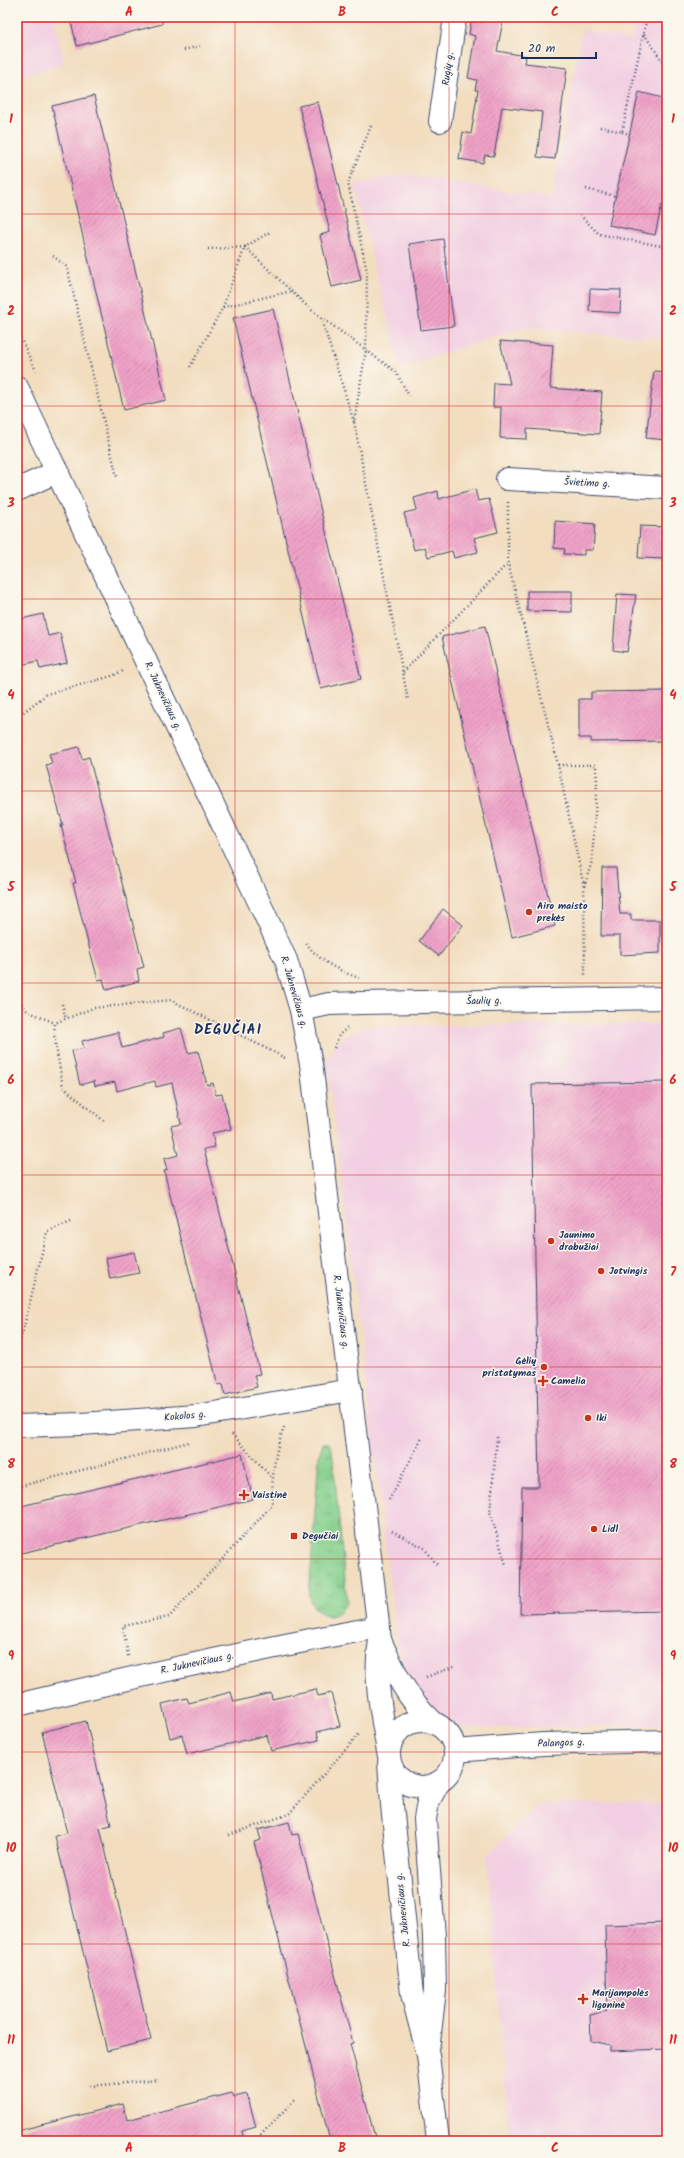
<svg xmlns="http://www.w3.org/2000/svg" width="684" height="2158" font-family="Kalam,sans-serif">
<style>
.built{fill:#f2cfe2}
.grass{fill:url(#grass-tufts);stroke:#508076}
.building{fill:url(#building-hatch)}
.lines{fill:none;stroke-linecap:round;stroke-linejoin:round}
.minor-casing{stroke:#3b496d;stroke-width:24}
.path{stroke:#3b496d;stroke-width:2.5;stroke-dasharray:1 3;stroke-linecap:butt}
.minor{stroke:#fff;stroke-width:22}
.grid{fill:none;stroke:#d62828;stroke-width:1;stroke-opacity:0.55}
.poi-dot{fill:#c8321e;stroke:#fbf7ec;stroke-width:1.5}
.labels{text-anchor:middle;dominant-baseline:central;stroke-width:3;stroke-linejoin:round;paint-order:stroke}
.street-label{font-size:10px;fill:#1b2f5e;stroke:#fbf7ec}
.poi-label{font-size:10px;font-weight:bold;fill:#1b2f5e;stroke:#fbf7ec;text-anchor:start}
.district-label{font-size:14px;font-weight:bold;letter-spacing:1px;fill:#1b2f5e;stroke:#fbf7ec}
.neatline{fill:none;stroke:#d62828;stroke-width:1.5}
.grid-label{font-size:13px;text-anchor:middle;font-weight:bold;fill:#d62828}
</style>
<defs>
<pattern id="grass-tufts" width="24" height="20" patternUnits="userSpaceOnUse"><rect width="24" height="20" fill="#85d08d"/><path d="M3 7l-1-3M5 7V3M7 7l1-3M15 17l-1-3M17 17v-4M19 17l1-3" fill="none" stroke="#6ca976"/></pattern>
<pattern id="building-hatch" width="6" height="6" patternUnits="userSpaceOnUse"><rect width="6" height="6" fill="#f0a3c8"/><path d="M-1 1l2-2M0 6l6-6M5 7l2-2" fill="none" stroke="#c285a6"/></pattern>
</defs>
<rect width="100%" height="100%" fill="#fbf7ec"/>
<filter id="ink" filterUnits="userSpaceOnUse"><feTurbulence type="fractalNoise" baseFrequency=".025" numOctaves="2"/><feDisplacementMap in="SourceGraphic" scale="8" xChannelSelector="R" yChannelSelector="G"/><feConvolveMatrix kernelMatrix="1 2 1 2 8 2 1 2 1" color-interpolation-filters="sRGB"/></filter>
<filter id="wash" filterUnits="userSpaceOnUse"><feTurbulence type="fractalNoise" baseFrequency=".012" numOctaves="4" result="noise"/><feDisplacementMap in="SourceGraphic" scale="16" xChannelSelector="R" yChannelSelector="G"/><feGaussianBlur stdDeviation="0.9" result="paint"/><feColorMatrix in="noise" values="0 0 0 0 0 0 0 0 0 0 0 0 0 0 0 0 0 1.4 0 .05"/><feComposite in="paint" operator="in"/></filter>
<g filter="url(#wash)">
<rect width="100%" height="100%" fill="#f2ddbf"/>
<g class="built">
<path d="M17,17H54L64,64L17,77Z"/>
<path d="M637,17H667V339L522,328L400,368L354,185L402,174L552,198L582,30L632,40Z"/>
<path d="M667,1024V1725L466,1728L446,1723L429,1710L405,1676L398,1651L327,1059L339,1041L350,1033L370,1026Z"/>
<path d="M667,1803V2141H509L487,1856L538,1804Z"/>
</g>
<path class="grass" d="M323,1443H329L332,1450L347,1601C343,1610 340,1613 330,1616C319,1613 312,1608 309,1596L319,1455Z"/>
<g id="blocks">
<g class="building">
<path d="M70,17H162V24L77,46Z"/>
<path d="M472,17L503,21L497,51L526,56L525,63L567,68L555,159L537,157L542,112L502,107L494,156L485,155L483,163L459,159L463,132L471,134L478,90H475L477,80L468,78L475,36L469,34Z"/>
<path d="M639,92L667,99V206L662,204L655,235L609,225Z"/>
<path d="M94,96L166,400L124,410L52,106Z"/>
<path d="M318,102L361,280L332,287L320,235L330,232L299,106Z"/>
<path d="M443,239L454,326L421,330L409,244Z"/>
<path d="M590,289L621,290L620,313L589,311Z"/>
<path d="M273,309L361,679L321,689L233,318Z"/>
<path d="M500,341L553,345L550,388L602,392L599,434L527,429V439L500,438L501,407H493L494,383L510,384Z"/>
<path d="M654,371L667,372V440L646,438Z"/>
<path d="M475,489L478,501L489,499L498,532L474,538L478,552L454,558L452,551L428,557L425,547L414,550L404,513L417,510L414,498L438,491L439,499Z"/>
<path d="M555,521L595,524L593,550H584V555L564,554L565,549L554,548Z"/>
<path d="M640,526L667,527V559L638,558Z"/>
<path d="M527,591H572V612L527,611Z"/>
<path d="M617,594L636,595L627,652L613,650Z"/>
<path d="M43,614L48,636L60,633L67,663L40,669L38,661L17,666V620Z"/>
<path d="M485,626L555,926L512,937L442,637Z"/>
<path d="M667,691V741L591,742V738H579V699H591V692Z"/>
<path d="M79,747L82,759L89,757L144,967L137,969L139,981L106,990L103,979L98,980L87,939L73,883H76L61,825H63L46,765L52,763L49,754Z"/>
<path d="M602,868H616L620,914H631V920H660V953L620,955V936H601Z"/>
<path d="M443,909L463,925L439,956L419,941Z"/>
<path d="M181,1028L188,1053L198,1051L207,1085L213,1083L216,1095L222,1094L231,1129L212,1133L215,1147L204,1149L260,1374L254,1375L257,1387L225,1395L223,1384L218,1385L164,1171L167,1170L164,1159L178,1155L171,1126L181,1124L172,1083L156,1087L155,1081L117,1091L115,1082L95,1086L94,1081L80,1085L72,1051L84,1048L82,1041L118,1032L122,1048L164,1037L163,1033Z"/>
<path d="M667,1082V1611L520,1614L522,1487H539L532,1084Z"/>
<path d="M134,1252L139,1273L110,1279L106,1258Z"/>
<path d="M242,1454L253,1499L17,1554V1507Z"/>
<path d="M316,1689L318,1696L331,1693L340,1726L317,1732L319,1740L271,1751L267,1735L187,1754L182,1735L170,1738L162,1704L187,1698L189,1703L231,1692L234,1702L271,1693L272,1699Z"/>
<path d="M86,1721L111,1825L100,1828L151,2040L107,2051L55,1836L67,1833L42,1732Z"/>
<path d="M289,1822L292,1835L298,1834L353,2043L350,2044L376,2141H330L254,1842L261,1840L258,1830Z"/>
<path d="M667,1923V2049L610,2051V2045L591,2041L590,2015L607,2011L605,1925Z"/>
<path d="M232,2093L234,2097L247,2094L256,2127L242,2131L243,2136L225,2141H17V2131L123,2104L127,2120Z"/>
</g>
</g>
</g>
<g filter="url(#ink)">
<use href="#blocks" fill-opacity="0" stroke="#3b496d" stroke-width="1"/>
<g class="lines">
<defs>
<g id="minor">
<path d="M440,121L455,17"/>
<path d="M17,387L259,902L286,960L301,1010L312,1070L380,1640C373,1678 382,1714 388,1752"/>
<path d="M507,479L667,488"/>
<path d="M17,490L58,471"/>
<path d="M301,1010L329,1004L362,1003L667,998"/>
<path d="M17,1426L81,1424L196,1416L351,1390"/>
<path d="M380,1640C394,1671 407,1699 433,1722"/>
<path d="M17,1705C137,1676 257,1649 379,1627"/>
<circle cx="422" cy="1754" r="33"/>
<path d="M455,1751L543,1744L667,1741"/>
<path d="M389,1763L392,1805L412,1994L428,2055L438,2141"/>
<path d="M429,2042L435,1990L434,1936L425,1819L428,1802L439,1782"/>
</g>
</defs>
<use href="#minor" class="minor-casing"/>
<g class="path">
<path d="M644,34L667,68"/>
<path d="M184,50L200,46"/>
<path d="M371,126L348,183L367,272L366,350L354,422L408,700"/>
<path d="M600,127L622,132L647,17"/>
<path d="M622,132L630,134"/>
<path d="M586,189L615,196"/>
<path d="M580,215L599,234L667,247"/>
<path d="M208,249L245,247L270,232"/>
<path d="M53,256L67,267L117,477"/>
<path d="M223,307L292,291"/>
<path d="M321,318L354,422"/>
<path d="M17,331L36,371"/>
<path d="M190,367L223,307L245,247L310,309L396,372L409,396"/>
<path d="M508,502V563L558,765L584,887"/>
<path d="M403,672L508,563"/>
<path d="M17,717L47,694L112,676L125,670"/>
<path d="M558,765H596L597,783L592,861L584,887L585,977"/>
<path d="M17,771L21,768"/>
<path d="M306,943C319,961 339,971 359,978"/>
<path d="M17,997L27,1011L55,1023"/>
<path d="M62,1004L66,1019"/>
<path d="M334,1048L339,1035L347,1028"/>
<path d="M104,1121L63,1087L54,1035L55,1023L93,1008L171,1000L285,1058"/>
<path d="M17,1355L47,1232L73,1220"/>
<path d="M232,1434L272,1478"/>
<path d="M497,1437L490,1512L506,1565"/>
<path d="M17,1487L189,1442"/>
<path d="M389,1500L422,1438"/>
<path d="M392,1531L424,1548L438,1566"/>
<path d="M17,1636L21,1651"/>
<path d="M128,1656L123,1626L169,1617L272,1505C272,1477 274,1451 285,1425"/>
<path d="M426,1677L456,1666"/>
<path d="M229,1835L289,1814L360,1733"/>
<path d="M90,2086L158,2080"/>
<path d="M255,2141L295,2099"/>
</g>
<use href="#minor" class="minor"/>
</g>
</g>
<path class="grid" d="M235,17V2141M449,17V2141M17,214H667M17,406H667M17,599H667M17,791H667M17,983H667M17,1175H667M17,1367H667M17,1559H667M17,1752H667M17,1944H667"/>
<g class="poi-dot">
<circle cx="529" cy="912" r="4"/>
<circle cx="551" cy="1241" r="4"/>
<circle cx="601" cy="1271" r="4"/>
<circle cx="544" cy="1367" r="4"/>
<path d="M541 1375h4v4h4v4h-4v4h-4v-4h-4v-4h4z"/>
<circle cx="588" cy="1418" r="4"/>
<path d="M242 1489h4v4h4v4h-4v4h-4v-4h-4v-4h4z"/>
<circle cx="594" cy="1529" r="4"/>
<rect x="290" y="1532" width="8" height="8" rx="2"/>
<path d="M581 1993h4v4h4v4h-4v4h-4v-4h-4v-4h4z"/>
</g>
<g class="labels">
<g class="street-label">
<text transform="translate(448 69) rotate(-82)">Rugių g.</text>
<text transform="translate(587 483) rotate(3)">Švietimo g.</text>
<text transform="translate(163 696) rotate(65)">R. Juknevičiaus g.</text>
<text transform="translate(294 992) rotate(74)">R. Juknevičiaus g.</text>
<text transform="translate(484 1001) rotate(-1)">Šaulių g.</text>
<text transform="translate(341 1312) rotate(83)">R. Juknevičiaus g.</text>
<text transform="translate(185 1416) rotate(-5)">Kokolos g.</text>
<text transform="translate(197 1663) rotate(-12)">R. Juknevičiaus g.</text>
<text transform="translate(561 1743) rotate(-2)">Palangos g.</text>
<text transform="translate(403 1910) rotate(-96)">R. Juknevičiaus g.</text>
</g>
<g class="poi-label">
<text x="537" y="906">Airo maisto<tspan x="537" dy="12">prekės</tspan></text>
<text x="559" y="1235">Jaunimo<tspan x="559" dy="12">drabužiai</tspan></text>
<text x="609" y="1271">Jotvingis</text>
<text x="536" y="1361" text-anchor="end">Gėlių<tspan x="536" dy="12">pristatymas</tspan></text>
<text x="551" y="1381">Camelia</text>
<text x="596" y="1418">Iki</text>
<text x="252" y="1495">Vaistinė</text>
<text x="602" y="1529">Lidl</text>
<text x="302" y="1536">Degučiai</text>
<text x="592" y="1993">Marijampolės<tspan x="592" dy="12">ligoninė</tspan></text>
</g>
<g class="district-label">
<text x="228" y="1030">DEGUČIAI</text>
</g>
</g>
<rect width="684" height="2158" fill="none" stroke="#fbf7ec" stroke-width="44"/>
<path d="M522 52v6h74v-6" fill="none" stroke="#1b2f5e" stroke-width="2"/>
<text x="528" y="52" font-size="12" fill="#1b2f5e" stroke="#fbf7ec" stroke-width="3" paint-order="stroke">20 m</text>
<rect x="22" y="22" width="640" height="2114" class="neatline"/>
<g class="grid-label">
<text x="129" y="16">A</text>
<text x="342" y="16">B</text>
<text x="555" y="16">C</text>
<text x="11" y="123">1</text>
<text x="673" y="123">1</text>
<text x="11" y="315">2</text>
<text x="673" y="315">2</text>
<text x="11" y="507">3</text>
<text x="673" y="507">3</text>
<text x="11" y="699">4</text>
<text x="673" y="699">4</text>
<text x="11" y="891">5</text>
<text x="673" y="891">5</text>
<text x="11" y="1084">6</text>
<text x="673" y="1084">6</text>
<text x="11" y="1276">7</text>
<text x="673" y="1276">7</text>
<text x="11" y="1468">8</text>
<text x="673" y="1468">8</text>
<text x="11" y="1660">9</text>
<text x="673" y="1660">9</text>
<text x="11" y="1852">10</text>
<text x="673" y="1852">10</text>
<text x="11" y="2044">11</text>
<text x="673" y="2044">11</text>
<text x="129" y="2152">A</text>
<text x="342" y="2152">B</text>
<text x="555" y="2152">C</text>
</g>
</svg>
